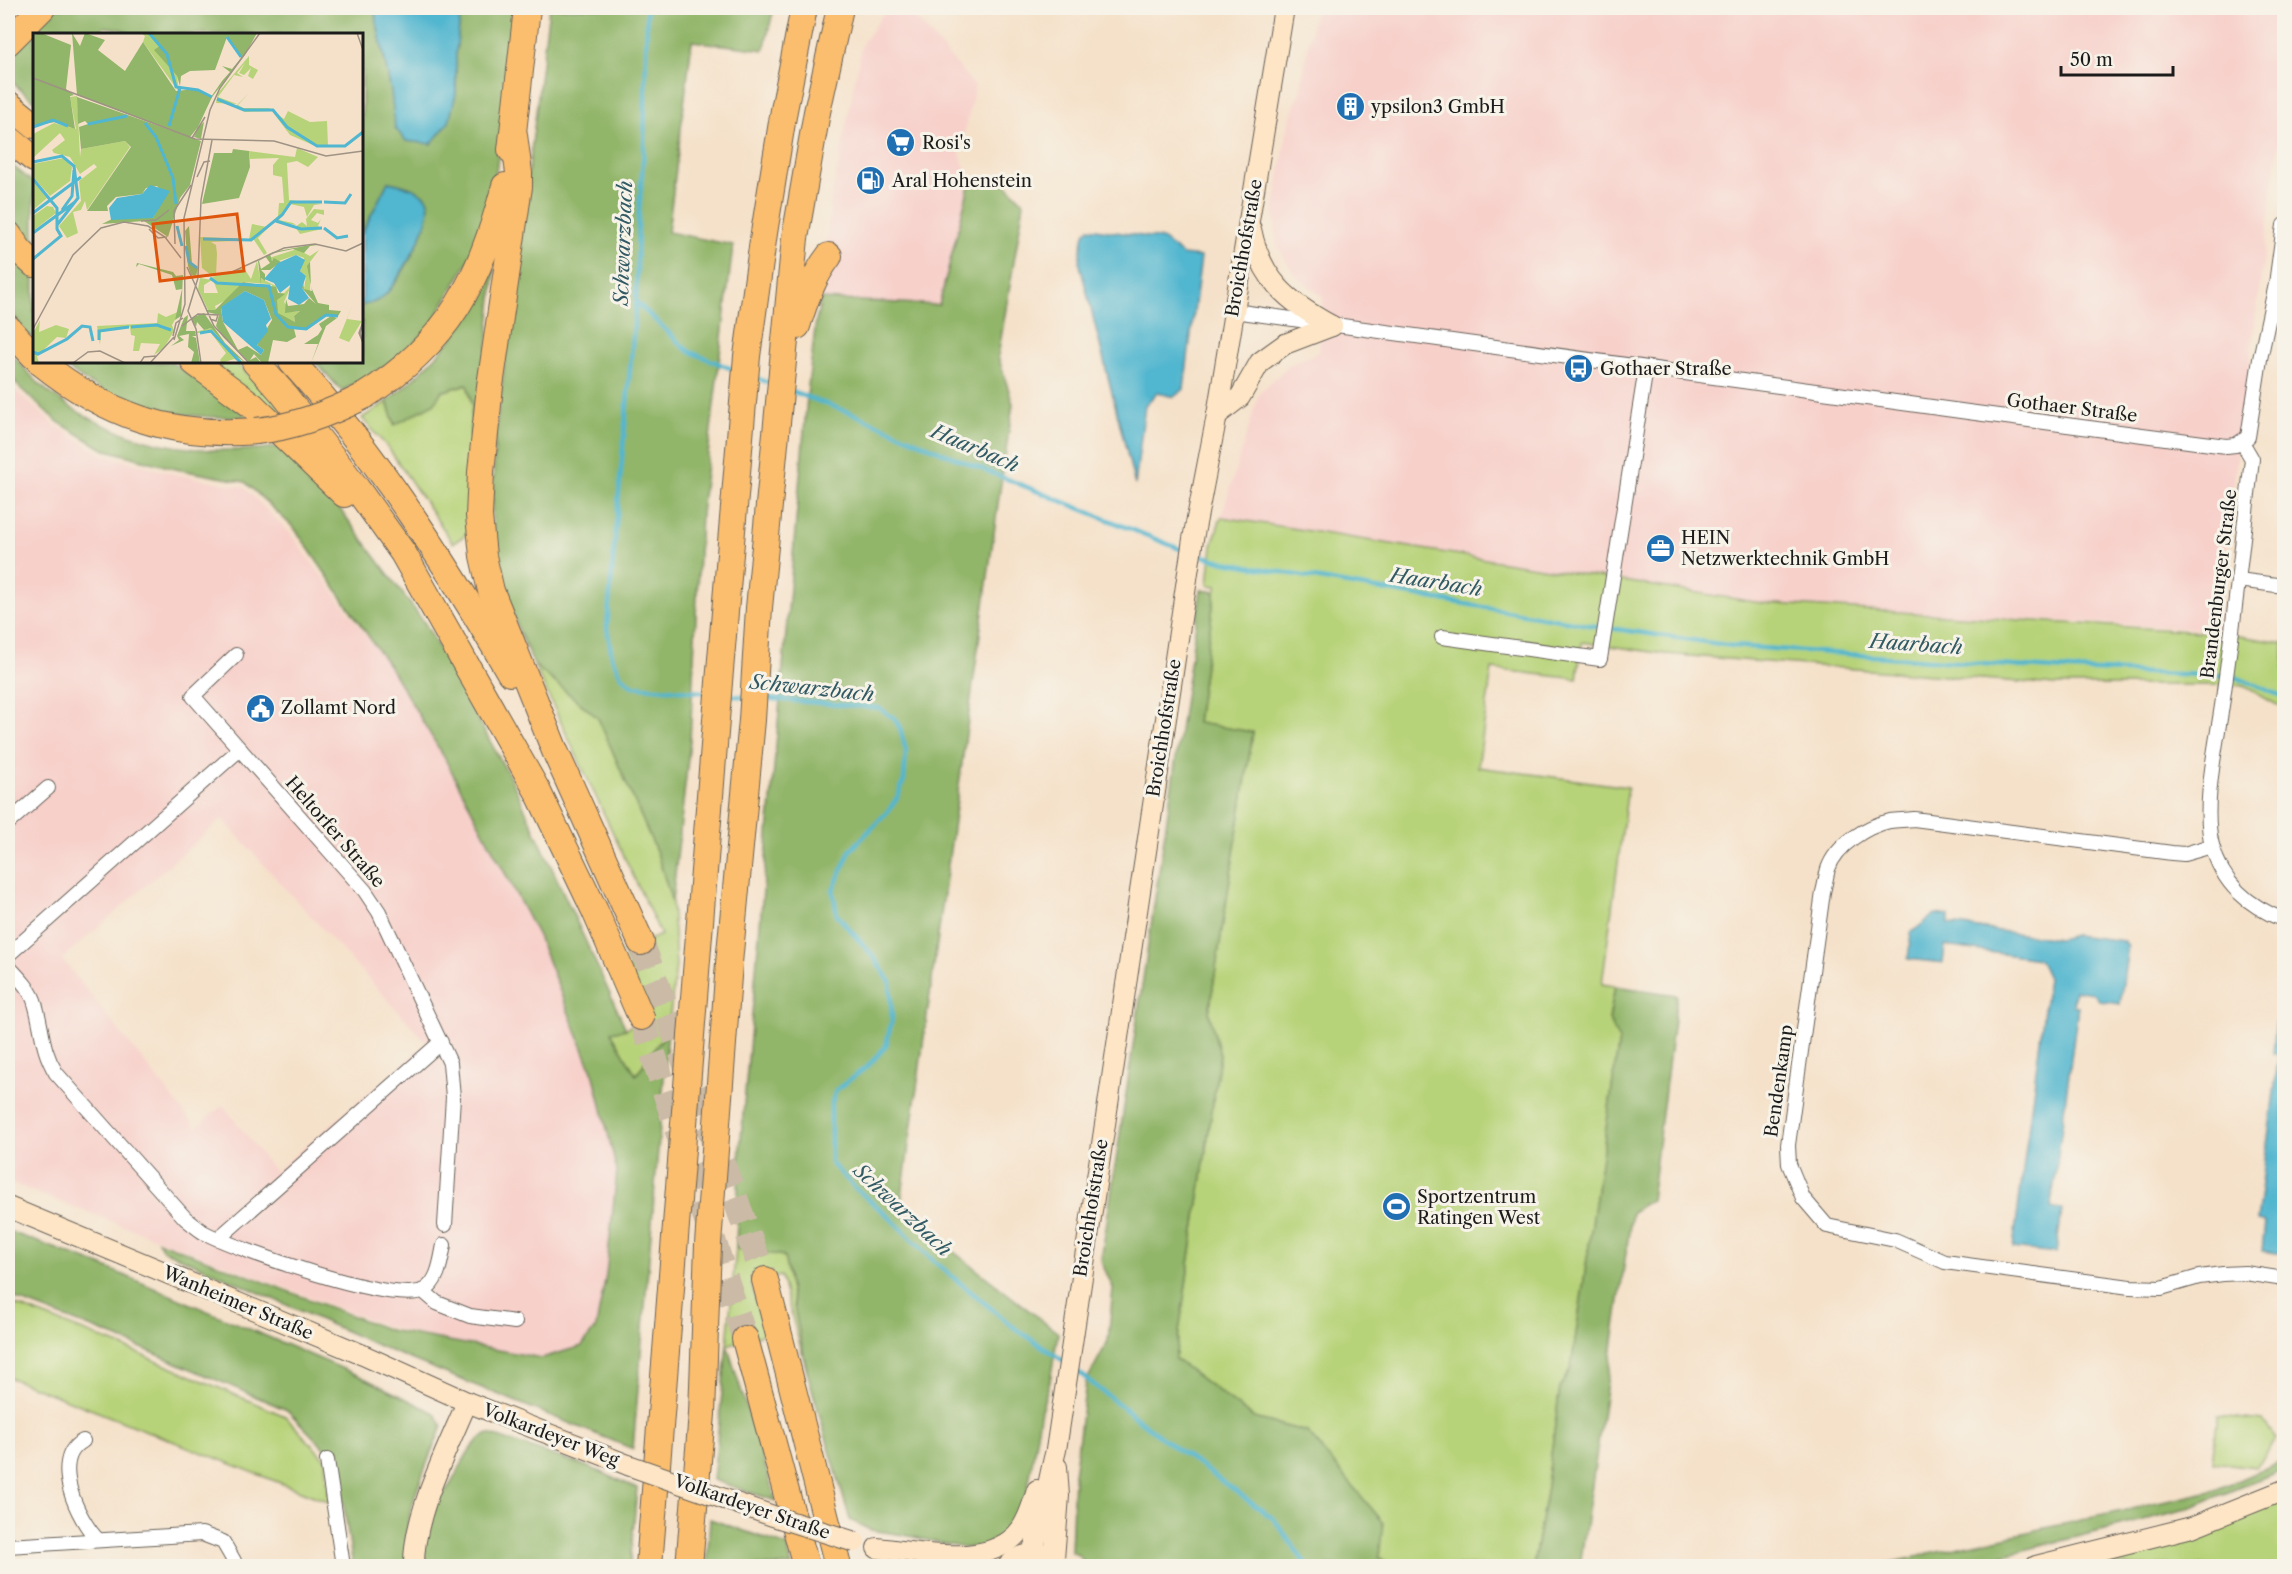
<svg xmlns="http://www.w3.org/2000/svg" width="2292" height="1574" font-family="'Libre Caslon Text',serif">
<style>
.built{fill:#f7d0ca;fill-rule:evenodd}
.green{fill:#b7d379;stroke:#6a784a;stroke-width:1.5}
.forest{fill:#91b569;stroke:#566842;stroke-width:1.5}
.water{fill:#51b6cf;stroke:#366976;stroke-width:1.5}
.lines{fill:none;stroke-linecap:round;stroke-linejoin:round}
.stream{stroke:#51b6cf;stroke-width:4.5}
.highway-tunnel{stroke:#cabaa6;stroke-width:26;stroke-dasharray:26 13;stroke-linecap:butt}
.street-casing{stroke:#686159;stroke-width:16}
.secondary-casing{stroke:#686159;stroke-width:22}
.highway-casing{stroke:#686159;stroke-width:28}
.street{stroke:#fff;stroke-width:14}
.secondary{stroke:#fde5c5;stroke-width:20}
.highway{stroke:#fbbe6e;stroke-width:26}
.secondary-bridge-casing{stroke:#686159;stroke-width:22;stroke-linecap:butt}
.highway-bridge-casing{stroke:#686159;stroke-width:28;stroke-linecap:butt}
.secondary-bridge{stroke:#fde5c5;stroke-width:20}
.highway-bridge{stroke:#fbbe6e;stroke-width:26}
.labels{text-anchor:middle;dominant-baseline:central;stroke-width:6;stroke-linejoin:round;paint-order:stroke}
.poi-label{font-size:18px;fill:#1c1c1c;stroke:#f7f3e8;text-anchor:start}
.street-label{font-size:18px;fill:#1c1c1c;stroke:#f7f3e8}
.water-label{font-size:20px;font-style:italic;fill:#315a64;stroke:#f7f3e8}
.inset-river{fill:none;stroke:#51b6cf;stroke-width:3}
.inset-road{fill:none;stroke:#9e9284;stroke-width:1.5}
.view{fill:#de560d;fill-opacity:0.15;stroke:#de560d;stroke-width:3}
.inset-edge{fill:none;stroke:#1c1c1c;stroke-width:3}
</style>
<rect width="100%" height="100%" fill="#f7f3e8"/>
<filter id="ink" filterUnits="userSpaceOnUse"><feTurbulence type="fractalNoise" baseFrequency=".0167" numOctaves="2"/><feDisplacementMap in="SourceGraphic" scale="12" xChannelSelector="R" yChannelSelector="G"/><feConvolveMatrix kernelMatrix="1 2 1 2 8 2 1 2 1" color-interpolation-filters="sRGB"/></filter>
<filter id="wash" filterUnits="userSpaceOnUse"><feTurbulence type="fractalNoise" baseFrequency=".008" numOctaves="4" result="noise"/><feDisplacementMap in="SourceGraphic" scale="24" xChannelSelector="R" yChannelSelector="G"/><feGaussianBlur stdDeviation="1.35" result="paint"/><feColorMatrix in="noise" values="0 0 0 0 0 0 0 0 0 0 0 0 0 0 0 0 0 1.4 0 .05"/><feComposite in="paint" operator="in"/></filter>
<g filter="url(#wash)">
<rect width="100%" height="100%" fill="#f5e1c9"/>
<g class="built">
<path d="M887,8H907L975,86L960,154L970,182L939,306L821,299L830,206L862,44Z"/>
<path d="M1315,8H2284V104L2237,458L2218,630L1761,603L1221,517L1259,394L1289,365L1319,352L1323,297L1295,275L1277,245L1274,206L1289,121L1301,88Z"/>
<path d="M8,383L55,425L101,454L175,474L244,487L290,533L393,672L444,757L538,936L594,1076L617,1171L606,1275L596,1327L582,1346L542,1358L475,1347L389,1327L8,1182ZM222,819L427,1043L275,1172L223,1105L196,1127L62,959Z"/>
</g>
<g class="green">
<path d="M207,362H235L289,415L276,417Z"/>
<path d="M467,384L472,404L470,435L477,446L474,530L453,543L389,449L362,418L387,402L394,424L440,392Z"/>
<path d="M1221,517L1761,603L2219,633L2284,643V709L2244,686L2236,685H2056L1666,654L1582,642L1577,679L1492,669L1478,767L1628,787L1602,984L1615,986L1609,1020L1619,1040L1571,1368L1560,1387L1546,1493L1533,1566H1392L1379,1557L1307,1432L1254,1418L1175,1359L1220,1055L1209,1013L1253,732L1197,723L1215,592L1217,586L1208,585L1212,546Z"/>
<path d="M534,665L598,718L657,853L672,902L676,966L668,1030L636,1075L611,1032L626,1029L648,1016L623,950L661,935Z"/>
<path d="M736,1248L784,1256L808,1375L781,1276L751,1283L764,1334L727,1345Z"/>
<path d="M8,1302L114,1343L285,1416L326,1460L329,1502L8,1377Z"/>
<path d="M2218,1416L2263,1421L2277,1439L2256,1467L2212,1462Z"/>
<path d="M2284,1499V1566H2068Z"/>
</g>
<g class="forest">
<path d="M50,8H374L391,91L456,94V53L461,8H515L507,100L492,198L471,257L430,327L401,357L342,391L315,362H362V305C371,304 380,301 386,294C401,279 433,223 428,202C425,190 399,184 388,182L362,233V34H129L120,29L105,27L95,34H34V101L8,79V63L12,53Z"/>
<path d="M549,8H774L764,50L692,41L668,232L733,245L701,514L690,741L672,902L657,853L598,718L534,665L519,631L509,601L497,559L492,515L495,439Z"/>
<path d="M8,162L34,183V249L24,239L8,216Z"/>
<path d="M1000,178L1024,203L998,356L1013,404L999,497L900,1210L1058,1333L1050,1381L1041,1410L1026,1500L1017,1521L1003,1535L985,1546L964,1548L904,1535L870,1530L850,1520L808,1375L784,1256L736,1248L739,1160L808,386L816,321L821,299L939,305L970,182Z"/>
<path d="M8,248L34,273V339L22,328L8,307Z"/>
<path d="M495,268L477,446L470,435L472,404L467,384L441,392L435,403L395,425L387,402C434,363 469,325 495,268Z"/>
<path d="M8,350C21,364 34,381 50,393C121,446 199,458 286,446L317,478L426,625L512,781L626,1029L611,1032L636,1075L668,1030L633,1449L388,1350L163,1250L158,1241L389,1330L542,1358L582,1346L596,1327L606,1275L617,1171L594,1076L538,936L444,757L393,672L295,529L245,482L176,469L103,449L58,422L19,387L8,373Z"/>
<path d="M60,362H171L249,417C180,420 114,408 60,362Z"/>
<path d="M1201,590L1215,592L1197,723L1253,732L1209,1013L1220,1055L1175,1359L1254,1418L1307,1432L1383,1522L1379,1557L1392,1566H1087L1078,1555L1071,1552L1074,1475L1086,1382L1108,1341L1113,1288L1101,1261Z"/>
<path d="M1615,986L1677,995L1651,1200L1632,1212L1580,1566H1533L1546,1493L1560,1387L1571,1368L1619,1040L1609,1020Z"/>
<path d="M8,1231L100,1265L362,1377L435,1413L442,1426C425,1470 400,1518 407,1566H353L337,1461L287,1410L116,1337L8,1296Z"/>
<path d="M727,1345L776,1501L713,1480Z"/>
<path d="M489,1434L591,1468L637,1488L630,1566H422C423,1553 428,1514 435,1503C439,1496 446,1491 450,1485C461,1468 469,1441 489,1434Z"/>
<path d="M2284,1460V1469L2187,1509L1965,1565L1875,1566L2216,1490Z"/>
<path d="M710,1519L787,1546L792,1566H707Z"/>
</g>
<g class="water">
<path d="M374,8H461L456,53V94L449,122L431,144L406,141L395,128L391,91Z"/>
<path d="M388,182C399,184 419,189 426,198C439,215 399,280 386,294C380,301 371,304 362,305V233Z"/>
<path d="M1089,228L1162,239L1183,255L1201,257L1184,389L1174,397L1157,393L1145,405L1135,485L1079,261L1084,234Z"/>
<path d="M1935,914L1949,916V924L2059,939L2074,935L2124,941L2128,946L2120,1004L2100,1001L2093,993L2075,990L2073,1006L2078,1007L2051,1208L2062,1210L2056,1253L2013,1248L2048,978L2039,959L1945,946L1943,963L1908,959L1911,933Z"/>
<path d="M2276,1022L2284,1023V1254L2262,1251L2265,1223L2257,1221L2279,1054L2273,1053Z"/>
</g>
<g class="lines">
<g class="stream">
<path d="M647,8L644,148L638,224L636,302L607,627L612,657L621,676L633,686L711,693"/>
<path d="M636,302L688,351L737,371"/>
<path d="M754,377L774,385"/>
<path d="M788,390L856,415L955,458L1185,551"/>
<path d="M1196,554L1225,562L1353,585L1595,626L1733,646L2068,670L2233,676L2284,697"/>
<path d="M725,695L747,697"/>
<path d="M761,698L879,708L894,718L900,728L906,751L904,780L898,796L890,809L850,851L833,890L837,915L873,956L890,982L892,1019L886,1046L868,1066L836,1090L831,1105V1163L855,1188L886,1214L936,1263L1016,1329L1064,1361"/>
<path d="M1073,1368L1163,1439L1274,1519L1307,1566"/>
</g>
</g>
</g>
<g filter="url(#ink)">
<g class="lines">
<g class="highway-tunnel">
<path d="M641,942L765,1280"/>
<path d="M641,1017L745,1339"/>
</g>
<defs>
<g id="street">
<path d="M1234,311L1968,412L2226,446L2236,445L2248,437L2260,359L2276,284L2284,225"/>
<path d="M2242,442L2252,459C2243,537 2235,614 2224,691C2219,735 2201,803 2212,845C2222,884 2248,906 2284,920"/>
<path d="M2238,580L2284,586"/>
<path d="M1442,637L1600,659L1646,368"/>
<path d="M236,655L193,696L365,891L379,912L450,1063L453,1097L445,1225"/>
<path d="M8,823L48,788"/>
<path d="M2212,846L2184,854L2172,853L1914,819C1906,820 1898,820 1890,821C1867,826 1836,845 1828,869C1826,876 1825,885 1823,892L1788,1145L1789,1164L1803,1198L1827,1226L1895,1240L1945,1262L2130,1287L2161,1288L2199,1277L2223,1274L2245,1273L2284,1279"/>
<path d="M8,955L240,749"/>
<path d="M8,966C17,976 29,987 34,1000C43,1027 40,1047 56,1073L185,1218C191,1223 197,1228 203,1232C236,1249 394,1306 424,1290C439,1282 441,1259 444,1245"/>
<path d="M219,1238L441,1042"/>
<path d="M423,1291L437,1303L470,1316L515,1322"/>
<path d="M83,1441C49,1459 78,1520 98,1540"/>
<path d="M327,1460L343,1566"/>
<path d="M8,1546L202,1534L223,1542L234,1561V1566"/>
</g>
<g id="secondary">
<path d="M1251,229C1261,280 1288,302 1332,326"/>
<path d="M1217,415L1240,397L1260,362L1285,344L1332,326"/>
<path d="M8,1207L363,1355L467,1402L628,1465"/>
<path d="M877,1548C919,1552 992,1570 1021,1529C1029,1518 1033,1503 1037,1490"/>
<path d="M1032,1553C1043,1519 1047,1484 1056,1450L1193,539L1217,415L1284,8"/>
<path d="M1054,1559L1059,1496L1057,1467"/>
<path d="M414,1566C413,1515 447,1450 467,1402"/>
<path d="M1008,1566C1018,1555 1030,1552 1045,1555"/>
<path d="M2036,1566L2192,1527L2284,1490"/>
</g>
<g id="highway">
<path d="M8,42L42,8"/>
<path d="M8,104L34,125"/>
<path d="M514,135L519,173V187L490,386L481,472L479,516L483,556L491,591L555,751L641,942"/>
<path d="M8,138L34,159"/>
<path d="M511,150L527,8"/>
<path d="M8,234L20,251L34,264"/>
<path d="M797,326C805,300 813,277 829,256"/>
<path d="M8,328L34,356"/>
<path d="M40,362C106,415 171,438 256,431"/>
<path d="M194,362L253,406L344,494"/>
<path d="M255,362L282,392L355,486L403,553L538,792L595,911L641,1017"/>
<path d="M292,362C377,456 446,563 510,673"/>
<path d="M364,396C450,342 479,281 505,186"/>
<path d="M765,1280L838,1566"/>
<path d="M745,1339L806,1566"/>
<path d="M649,1566L719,682L747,356L764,233L784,110L804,8"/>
<path d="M689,1566L702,1414L708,1244L729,963L752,720L759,608L795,238L817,112L840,8"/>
</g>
</defs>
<use href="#street" class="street-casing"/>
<use href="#secondary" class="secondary-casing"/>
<use href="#highway" class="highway-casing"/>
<use href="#street" class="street"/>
<use href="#secondary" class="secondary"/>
<use href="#highway" class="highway"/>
<defs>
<path id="secondary-bridge" d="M628,1465L773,1516L855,1542"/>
<path id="highway-bridge" d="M256,431C295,427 329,414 364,396"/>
</defs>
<use href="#secondary-bridge" class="secondary-bridge-casing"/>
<use href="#highway-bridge" class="highway-bridge-casing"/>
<use href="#secondary-bridge" class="secondary-bridge"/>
<use href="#highway-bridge" class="highway-bridge"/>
</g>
</g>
<defs>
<symbol id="building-disc" viewBox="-11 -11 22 22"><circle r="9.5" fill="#1f6fb2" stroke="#f7f3e8"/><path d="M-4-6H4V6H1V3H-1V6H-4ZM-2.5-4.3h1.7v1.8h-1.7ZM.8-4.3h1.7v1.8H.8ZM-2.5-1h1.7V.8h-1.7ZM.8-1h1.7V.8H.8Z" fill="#fff"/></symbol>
<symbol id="supermarket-disc" viewBox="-11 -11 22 22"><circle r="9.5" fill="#1f6fb2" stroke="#f7f3e8"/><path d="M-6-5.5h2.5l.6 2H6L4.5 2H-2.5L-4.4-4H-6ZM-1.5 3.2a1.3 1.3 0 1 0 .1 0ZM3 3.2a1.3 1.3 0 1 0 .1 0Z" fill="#fff"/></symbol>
<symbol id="fuel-disc" viewBox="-11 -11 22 22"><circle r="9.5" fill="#1f6fb2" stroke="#f7f3e8"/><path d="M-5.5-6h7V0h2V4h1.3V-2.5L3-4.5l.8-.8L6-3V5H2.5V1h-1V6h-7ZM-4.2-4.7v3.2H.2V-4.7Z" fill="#fff"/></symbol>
<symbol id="bus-disc" viewBox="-11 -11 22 22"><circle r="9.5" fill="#1f6fb2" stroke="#f7f3e8"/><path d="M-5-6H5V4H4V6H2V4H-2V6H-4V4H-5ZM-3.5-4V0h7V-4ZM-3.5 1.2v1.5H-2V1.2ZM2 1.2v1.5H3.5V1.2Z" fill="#fff"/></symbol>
<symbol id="office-disc" viewBox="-11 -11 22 22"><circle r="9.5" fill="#1f6fb2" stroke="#f7f3e8"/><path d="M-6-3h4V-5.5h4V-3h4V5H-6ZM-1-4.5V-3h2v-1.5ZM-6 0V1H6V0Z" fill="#fff"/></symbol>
<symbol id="civic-disc" viewBox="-11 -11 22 22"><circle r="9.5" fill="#1f6fb2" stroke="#f7f3e8"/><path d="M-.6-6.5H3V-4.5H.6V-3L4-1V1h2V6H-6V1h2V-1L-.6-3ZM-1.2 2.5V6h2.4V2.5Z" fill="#fff"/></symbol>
<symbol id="stadium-disc" viewBox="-11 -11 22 22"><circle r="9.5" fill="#1f6fb2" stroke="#f7f3e8"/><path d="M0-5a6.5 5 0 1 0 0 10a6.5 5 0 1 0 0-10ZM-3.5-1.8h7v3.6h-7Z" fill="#fff"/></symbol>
</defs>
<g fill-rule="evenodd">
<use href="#building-disc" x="1334" y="90" width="33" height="33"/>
<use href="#supermarket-disc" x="884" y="126" width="33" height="33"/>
<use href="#fuel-disc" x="854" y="164" width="33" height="33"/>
<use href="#bus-disc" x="1562" y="352" width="33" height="33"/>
<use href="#office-disc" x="1644" y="532" width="33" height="33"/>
<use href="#civic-disc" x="244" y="692" width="33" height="33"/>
<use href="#stadium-disc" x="1380" y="1190" width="33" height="33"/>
</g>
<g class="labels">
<g class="poi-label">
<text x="1371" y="107">ypsilon3 GmbH</text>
<text x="922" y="143">Rosi's</text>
<text x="892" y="181">Aral Hohenstein</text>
<text x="1600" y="369">Gothaer Straße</text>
<text x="1681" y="538">HEIN<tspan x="1681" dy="21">Netzwerktechnik GmbH</tspan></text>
<text x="281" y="708">Zollamt Nord</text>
<text x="1417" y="1197">Sportzentrum<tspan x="1417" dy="21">Ratingen West</tspan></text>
</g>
<g class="street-label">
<text transform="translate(1244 248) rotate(-80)">Broichhofstraße</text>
<text transform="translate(2072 408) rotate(7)">Gothaer Straße</text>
<text transform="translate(2219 584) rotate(-83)">Brandenburger Straße</text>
<text transform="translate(1164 728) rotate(-81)">Broichhofstraße</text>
<text transform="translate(335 832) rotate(49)">Heltorfer Straße</text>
<text transform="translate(1779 1081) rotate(-82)">Bendenkamp</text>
<text transform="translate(1091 1208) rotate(-81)">Broichhofstraße</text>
<text transform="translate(238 1303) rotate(23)">Wanheimer Straße</text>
<text transform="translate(551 1435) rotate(21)">Volkardeyer Weg</text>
<text transform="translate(752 1507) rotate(19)">Volkardeyer Straße</text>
</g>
<g class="water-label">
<text transform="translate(623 243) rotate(-88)">Schwarzbach</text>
<text transform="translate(975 448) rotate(23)">Haarbach</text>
<text transform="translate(1436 582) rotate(9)">Haarbach</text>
<text transform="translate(1916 644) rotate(4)">Haarbach</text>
<text transform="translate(812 688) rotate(6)">Schwarzbach</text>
<text transform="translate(903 1210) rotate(43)">Schwarzbach</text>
</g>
</g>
<g transform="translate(33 33)">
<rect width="330" height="330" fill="#f5e1c9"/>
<path d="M108,0H114L128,12L122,17L144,43L146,59L110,9L112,3ZM216,23V32L225,37L220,46L215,43L218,35L211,42L206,40L212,30L204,40L210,44L201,42L185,64L204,71L183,70L185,60ZM216,60L205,72L210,75H236L251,86L255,78L277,89L294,88L295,113L280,112L257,102L239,78L212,79L203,73ZM44,63L47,124L48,116L92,108L97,114L54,177L52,168L48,177L40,179L45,200L34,205L26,193L48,168L46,148L64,134L61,131L47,141L37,124L21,120L19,117L32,107L27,100L0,125V101L21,90L43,96L37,64ZM264,115L285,124L275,134L264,128L254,130L256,167L289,171L281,172L274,184L271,174L257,171L246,187L260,190L263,192L241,189L225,205L234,220L231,222L221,207L178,209L183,212L184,221L183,242H178L169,235L167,204L216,206L219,191L234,194L245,183L246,170H251L249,144L240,142V132L246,125L217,126L216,118L262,124ZM31,125L39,134L37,148L17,163L0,144V131ZM0,148L14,165L0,177ZM14,173L20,174L23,180L0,198V183ZM281,176L291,177V182L284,180L278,187L285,190L288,186L285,193L289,196L267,201L262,194L269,189L274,193L273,186ZM264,216L277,223L286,217L277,229V259L271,256L273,243L267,238L271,225L263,222L243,229L236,225ZM224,228L227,245L243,253L245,260H251L258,253L251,269L259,279L267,278L261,283L262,289L245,281L239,252L235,251L210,249L199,264L182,273L183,277H175L165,256L167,245L179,247L171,252V260H185L179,244L211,235L218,246ZM319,273L314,286L329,288L316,309L306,305ZM147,278L139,292L141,298L131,315L121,322L127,311L108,310L106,318H100L102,303L98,302L97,294L68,299L67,312L64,293L124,290L125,280L133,284ZM7,287L6,299L23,292L36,296L33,305L24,304L4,323L6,330H0V300ZM178,295L196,317L211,330L201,326L189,330L187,327L193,320L178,300H158Z" fill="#b7d379"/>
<path d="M8,0L38,12L33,56L41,62L37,63L42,96L22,89L0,93V2ZM39,0L47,13L52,0L72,7L65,17L92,38L110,9L143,58L162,56L178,64L189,48L197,39L189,33L199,36L208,25L194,4L182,37L157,38L148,43L147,53L144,43L121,17L128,12L114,0H224L212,22L179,64L165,94L171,89L168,106L161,104L165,94L157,104L44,62ZM44,64L168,108L157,152L147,165L135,204L111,188L69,191L83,184L120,185L132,163L124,153L113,155L109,161L83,164L74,173L75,178H54L98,114L92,108L48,116L46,94L55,91L52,88L45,91ZM200,116L216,118L217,134L206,165L169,171L181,120H199ZM156,193L159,231L165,235L163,243L158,242L155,233L152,198ZM277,212H285L277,213L271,220L260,216L237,221L239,228L241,225L248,229L237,237H228L232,241V248L228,245V251L243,254L245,260L252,261L244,267L245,280L262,289L261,283L267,278L252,280L253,266L255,273L271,271L276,265L283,271L269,255L270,248L271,256L279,258L274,233L277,229L278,254L285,270L296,272V277L308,278L305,283H293L274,297L261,296L263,304L254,309L240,307L235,330H229L221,321L217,327L223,324L228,330H217L190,304L183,293L186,282L174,279L165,256L174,277H182L210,249L228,252L225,228L231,225L226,228L228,236L237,230L232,223L240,219ZM212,258L231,267L239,287L224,312L231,317L228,322L214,313L205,317L190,289L188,275ZM97,229L104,230L140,239L143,243L150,242L148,283L142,287L149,256L143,257L139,242L106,231L103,234L104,230ZM171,280L192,310L213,330L200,321L178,295L171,297L164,289L163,294L158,285ZM155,282L153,298H162L163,303H159L163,305L167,330H158L161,319L155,314L156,301L146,303L151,307L138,313L146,307L144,303L151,285ZM298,283L304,285L293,293L278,330L285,311H271L285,302L289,296L286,291Z" fill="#91b569" fill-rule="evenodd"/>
<path d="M117,152L137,158L120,185L78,187L76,175L84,165L109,161ZM263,222L272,227L267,238L273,243L269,255L276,265L266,272L255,266L257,252L247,260L241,250L231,246L245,230ZM212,258L231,267L238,286L233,292L235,298L224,312L231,317L228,322L190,289L188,274Z" fill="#51b6cf"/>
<path class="inset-river" d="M116,0L134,21L143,54L165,57L179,64M194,4L208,24M184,66L211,77H240L254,94L284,113H312L330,99M112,90L123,104L140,145L143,171M55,91L94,83M136,93L147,55M0,94L20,87L35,93M0,129L29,123L41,133L45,165L24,192M0,146L24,175V196L28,203L0,226M291,169L312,170L318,161M29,177L39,163L41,137M0,180L48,144M243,188L268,196L289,195M144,193L149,213M291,195L304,205L315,203M0,200L42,169M170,206L218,207L249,182L258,169H289M153,213L156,229L164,235M177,245L184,250L236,253L243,281L255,294L273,296L293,282L305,283M98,294L124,292L138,297M167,300L178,298L208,330M66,307V298L96,294M0,319L5,321L34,306L49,293L57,294L60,308"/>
<path class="inset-road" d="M324,0L330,17M0,45L162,106L241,108L293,123L330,118M159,105L172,84M164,144L171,129L177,128M108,188L123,187L136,177M116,196L125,205L134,204M142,211L141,178L158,152M154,234L181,293L216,330M165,243L168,167L179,107M166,244L199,239L251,215L282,211L313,218L330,210M165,245L155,278L163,296L168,330M330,289L326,300L330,310M330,291L327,300L330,309M149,293L165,281L185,282L183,288L177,286M0,296L40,222L68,195L91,189L115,193L132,204L148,225M140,303L143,290L150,285M141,307L152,271L151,185L177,77L187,55L227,0M40,330L55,319L67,318L92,330M107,330L111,324L123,323M117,330L141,304"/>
<path class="view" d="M204,181L211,238L127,248L120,191Z"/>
<rect width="330" height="330" class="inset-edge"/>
</g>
<rect width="2292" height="1574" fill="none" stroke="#f7f3e8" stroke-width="30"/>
<path d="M2061 66v9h112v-9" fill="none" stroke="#1c1c1c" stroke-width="3"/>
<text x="2070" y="66" font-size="18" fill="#1c1c1c" stroke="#f7f3e8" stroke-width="4.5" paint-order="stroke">50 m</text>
</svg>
